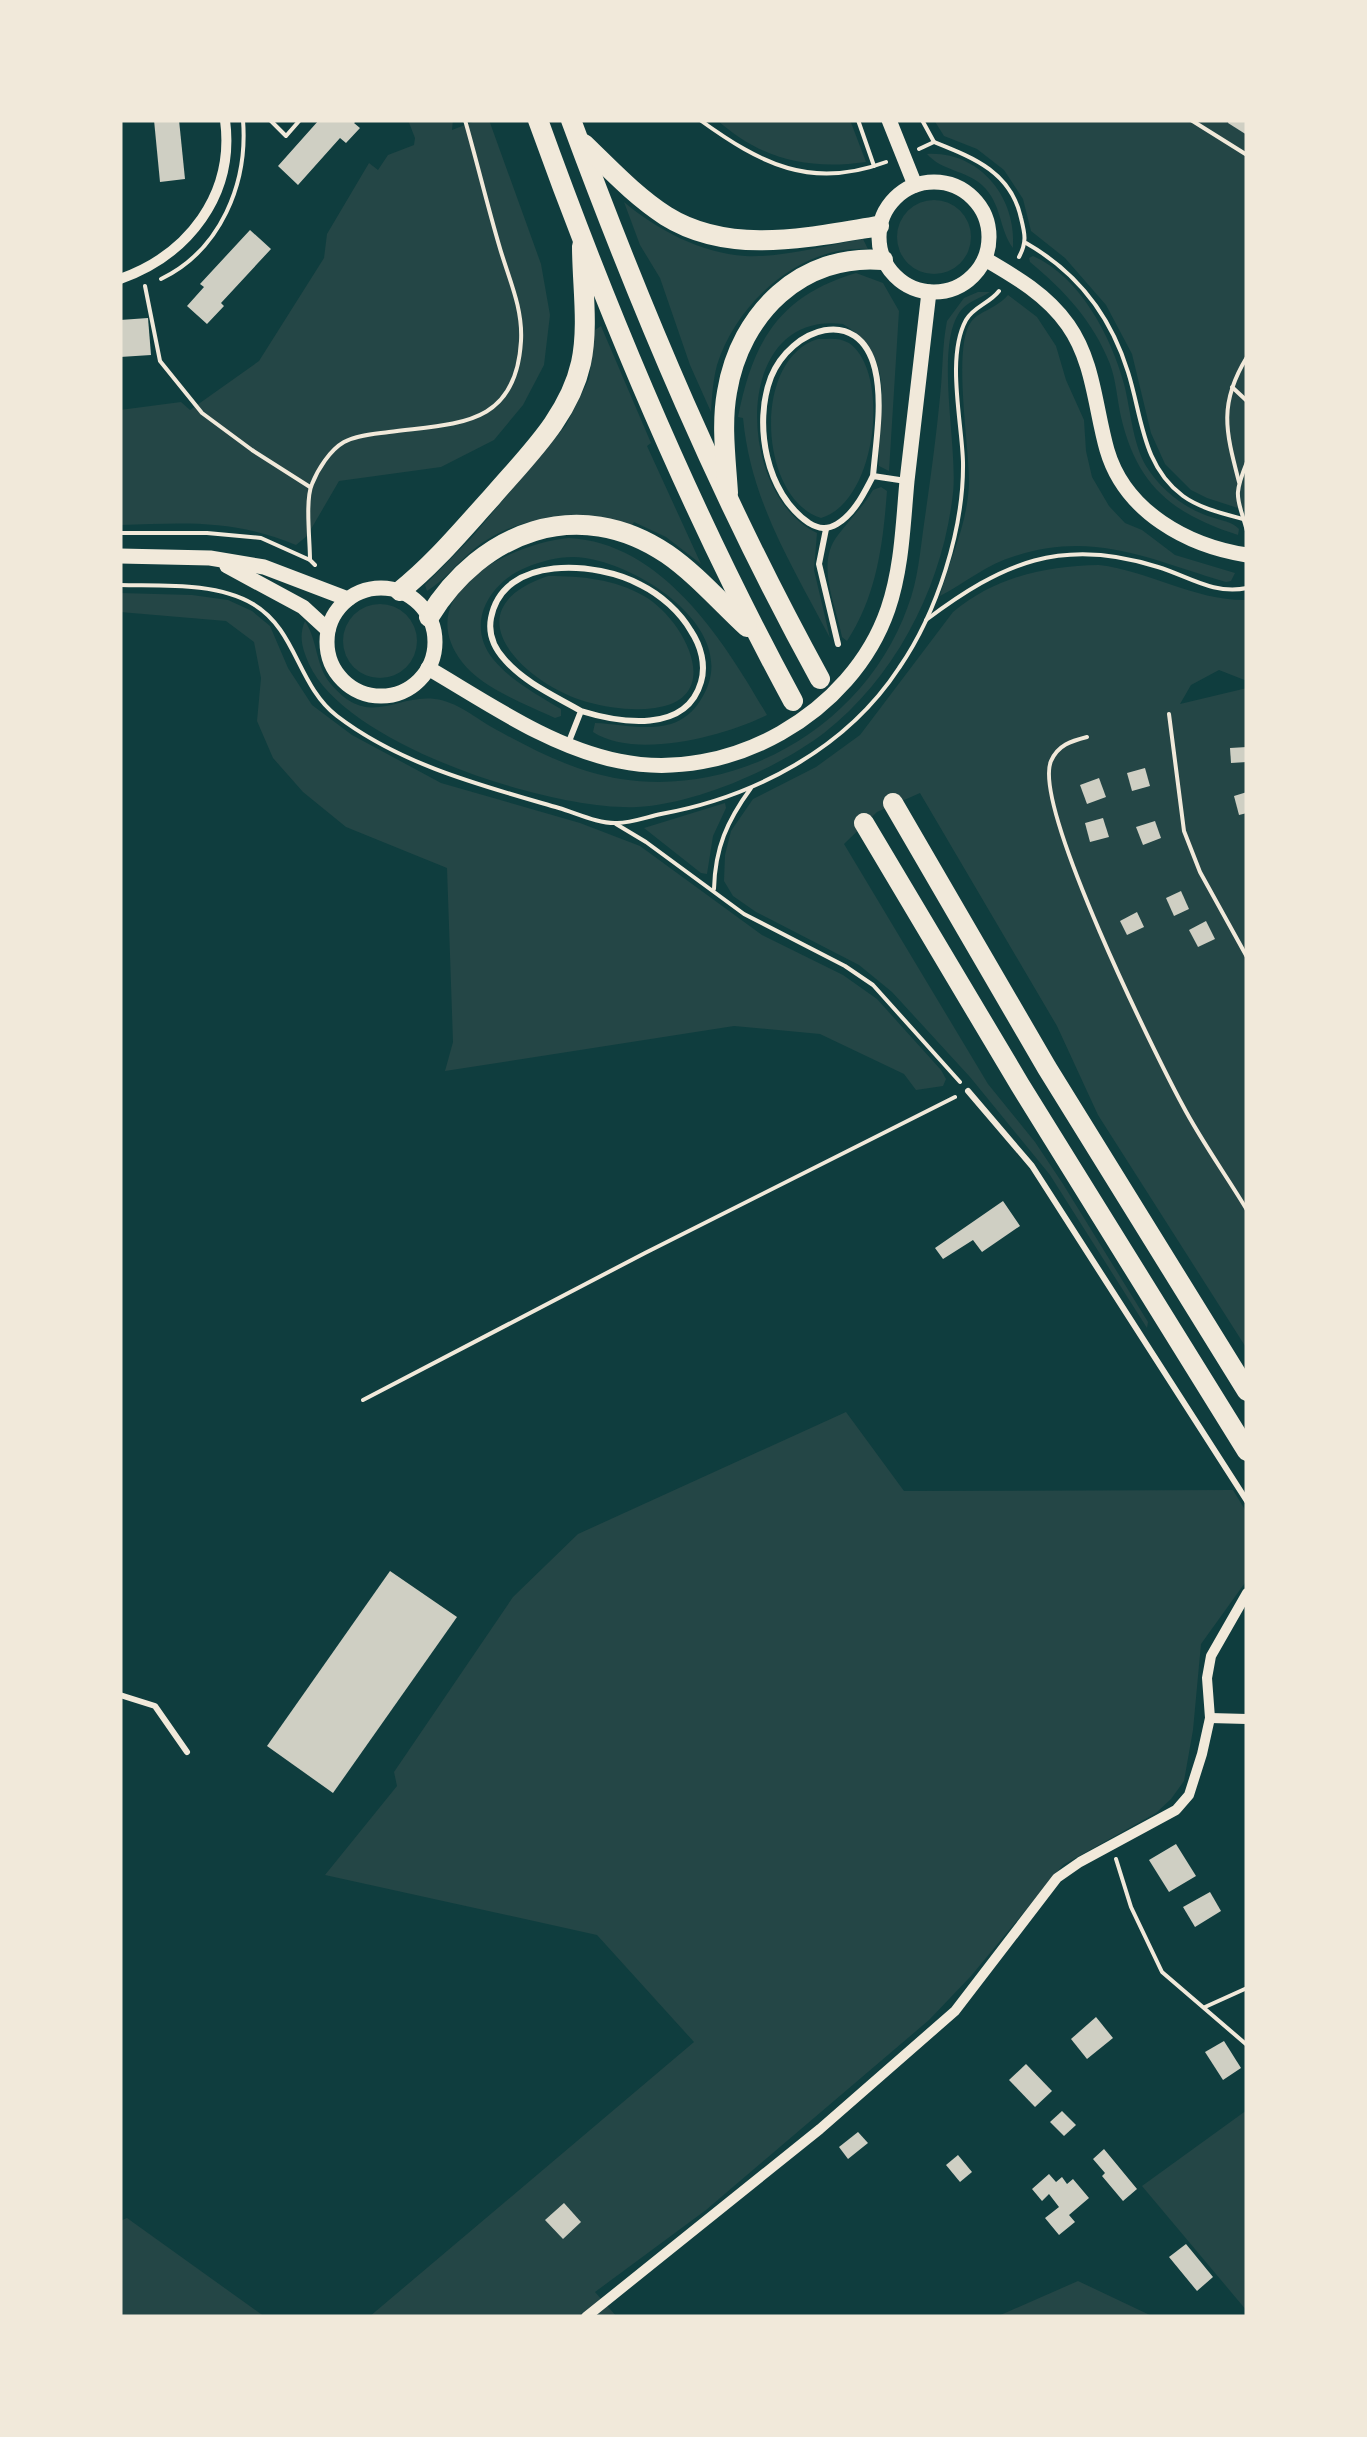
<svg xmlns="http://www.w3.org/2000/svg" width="1367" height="2437" font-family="Figtree,sans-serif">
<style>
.green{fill:#244646}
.building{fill:#cfcfc3}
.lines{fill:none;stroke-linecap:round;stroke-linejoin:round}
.path{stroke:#f1e9da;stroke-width:4}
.service{stroke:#f1e9da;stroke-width:6}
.minor{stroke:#f1e9da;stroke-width:10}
.tertiary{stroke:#f1e9da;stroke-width:15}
.trunk{stroke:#f1e9da;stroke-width:20}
</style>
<rect width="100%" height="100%" fill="#0f3d3e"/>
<g class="green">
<path d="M408,120H453L452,130L478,120H489L541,264L550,315L544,365L523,405L494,440L441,467L339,481L307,536L296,545C233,519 187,523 120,525V410L181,402L190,410L259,361L324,258L327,234L369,163L378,170L388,155L414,145L415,138Z"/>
<path d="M717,120H850L866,162C808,170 762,160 717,120Z"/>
<path d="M934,120H1247V511L1207,498L1191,490L1165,464L1151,433L1132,354L1106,305L1065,258L1031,231L1023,199L1004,170L977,149L944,136Z"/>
<path d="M927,154C980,151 1017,198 1013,248C999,230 1002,203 982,185C965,170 942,171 927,154Z"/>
<circle cx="934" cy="237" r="37"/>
<path d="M624,202C657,230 701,253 745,256C781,258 827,245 863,239L868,249C800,245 737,302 717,365C713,380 712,396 711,412L690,365L660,278L640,245Z"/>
<path d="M1033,256C1080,277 1111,336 1124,384C1131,411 1132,441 1146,466C1160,489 1185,509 1211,517C1222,521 1231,521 1239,529L1238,535C1173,514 1137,486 1121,417C1117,399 1116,380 1110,364C1093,321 1065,291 1030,262L1029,258Z"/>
<path d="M856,273L883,283L899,311L889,471L879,466C876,411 901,360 843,324C730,310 736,495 817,533L814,570L830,638C792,565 751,502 743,418L738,417C753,341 779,296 856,273Z"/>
<path d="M978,292H990C979,299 966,302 959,313C935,349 958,447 953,493C943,584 897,676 824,733C778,768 697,804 637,807C553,811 346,746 309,664C303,650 298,637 305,621C318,641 315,664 330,683C369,730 395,694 435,699C456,701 477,719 495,729C535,751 576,772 621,779C743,798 867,722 908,606C918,580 920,552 924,524C930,482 936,439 940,397C943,371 942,346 947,321L964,298Z"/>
<path d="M1008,295L1037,317L1056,346L1066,380L1084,420L1086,451L1092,477L1109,506L1125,523L1142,530L1175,555L1235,573L1231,581L1226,582C1151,560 1095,530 1015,556C987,564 965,583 940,596C950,557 967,527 969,484C970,449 952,348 971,322C979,311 996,309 1008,295Z"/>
<path d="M601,326L651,443L647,446L701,564L666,537L634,522L632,526C573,516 524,510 474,549C458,562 444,581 427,591L425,585L472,537L566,425L589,379L595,330Z"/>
<path d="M818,339C829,339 839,337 849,343C891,372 877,502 821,518C759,499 751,359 818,339Z"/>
<path d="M881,487L887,491C883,544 877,595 847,641L842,637C836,605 815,564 838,535C850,519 863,507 873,490Z"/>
<path d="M569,538C663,543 724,641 767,715C724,736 636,760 593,732L595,723C621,724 644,731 671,724C682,721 694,711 700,701C746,633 642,566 585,558C565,555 544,560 525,568C489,583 465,624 493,659C511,681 538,695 561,709V716L555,718C525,704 482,688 462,662C409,592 513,543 569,538Z"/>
<path d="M1099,565C1150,571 1195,601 1247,600V681L1219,670L1191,685L1180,704L1247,688V1349L1098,1115L1057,1026L920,793L877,812L844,844L988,1084L1035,1142L1063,1184L1148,1322L1147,1328L1050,1175L970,1077L892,992L859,965L756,912L733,896L724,881L725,855L731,831L753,799L816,767L860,735L953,612C995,577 1045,566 1099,565Z"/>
<path d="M548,576C582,576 614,579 644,596C683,618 727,698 655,708C633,711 609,708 587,702C525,684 447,610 548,576Z"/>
<path d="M120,593L192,595L228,600L252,611L270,626L288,668L312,705L352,735L441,783L580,823L640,846L762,935L843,975L877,999L941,1070L946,1079L943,1086L916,1090L904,1074L820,1034L734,1026L445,1071L453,1042L447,868L346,827L303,792L273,758L257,721L261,678L254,642L226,621L120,612Z"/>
<circle cx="380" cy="641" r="37"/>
<path d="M725,803L726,808L713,836L707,874L701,873L644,828Z"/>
<path d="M846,1412L904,1491L1233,1490L1247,1513V1580L1201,1644L1193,1730L1184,1781L1171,1799L1156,1813L1063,1865L971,1976L929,2020L706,2210L595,2292L617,2317H369L694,2042L597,1935L325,1875L397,1786L394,1772L513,1597L578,1534Z"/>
<path d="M1247,2110V2311L1142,2186Z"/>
<path d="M127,2218L265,2317H120V2221Z"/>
<path d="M1078,2281L1154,2317H996Z"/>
</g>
<g class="building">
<path d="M154,120H179L185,179L160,182Z"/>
<path d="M319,120H357L354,123L360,128L346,143L340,138L298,185L278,166Z"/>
<path d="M1229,120H1247V135L1228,123Z"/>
<path d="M250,230L271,249L221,303L224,306L207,324L187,306L204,287L200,284Z"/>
<path d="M148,318L151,355L120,357V320Z"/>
<path d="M1247,747V762L1231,763L1230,748Z"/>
<path d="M1145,768L1150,786L1132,791L1127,773Z"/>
<path d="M1099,778L1106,797L1087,804L1080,785Z"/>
<path d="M1247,792V813L1239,815L1234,796Z"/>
<path d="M1103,818L1109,837L1090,842L1085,823Z"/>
<path d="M1155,821L1161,838L1143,845L1136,827Z"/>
<path d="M1181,891L1189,909L1174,916L1166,898Z"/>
<path d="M1137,912L1144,927L1127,935L1120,921Z"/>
<path d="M1206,921L1215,939L1198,947L1189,930Z"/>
<path d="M1003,1201L1020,1226L982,1252L973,1240L943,1259L935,1248Z"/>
<path d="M390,1571L457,1617L333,1793L267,1746Z"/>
<path d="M1176,1844L1196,1876L1169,1892L1149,1860Z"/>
<path d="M1210,1892L1221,1911L1195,1927L1183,1907Z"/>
<path d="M1096,2017L1113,2038L1087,2059L1071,2039Z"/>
<path d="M1224,2041L1241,2068L1223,2080L1205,2052Z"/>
<path d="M1026,2064L1052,2091L1035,2107L1009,2080Z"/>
<path d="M1062,2111L1076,2125L1064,2136L1050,2122Z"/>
<path d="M858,2132L868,2143L848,2159L839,2147Z"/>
<path d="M1104,2149L1137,2189L1123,2201L1102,2176L1105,2173L1093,2159Z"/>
<path d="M958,2155L972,2172L960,2182L946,2165Z"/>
<path d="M1049,2174L1056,2182L1062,2177L1067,2184L1073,2179L1089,2198L1069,2215L1075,2222L1059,2235L1045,2218L1059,2207L1049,2194L1042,2201L1032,2189Z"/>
<path d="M564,2203L581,2222L563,2239L545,2220Z"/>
<path d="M1186,2244L1213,2277L1197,2291L1169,2257Z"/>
</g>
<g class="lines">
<g class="path">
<path d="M270,120L286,136L300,120"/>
<path d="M700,120C761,164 811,190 886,162"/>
<path d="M858,120L874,166"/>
<path d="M922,120L934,142"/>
<path d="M1191,120L1247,155"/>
<path d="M919,149L934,142C974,158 1011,172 1021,218C1025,234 1027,242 1019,257"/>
<path d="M1026,243C1077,272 1111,317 1128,372C1142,416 1142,466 1183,496C1201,509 1225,514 1247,520"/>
<path d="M161,279C221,250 248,183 243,120"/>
<path d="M145,286L160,361L202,413L252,450L310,487"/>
<path d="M1232,387L1247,401"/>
<path d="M1247,462C1232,499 1238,497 1247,531"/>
<path d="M1239,482C1226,432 1218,404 1247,357"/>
<path d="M120,533H207L261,538L310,560"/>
<path d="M315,565L310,560C310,540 305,500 312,484C318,469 330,450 344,442C357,435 375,434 389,432C456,423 516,428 521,341C523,307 508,277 499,245C487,204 477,162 465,120"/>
<path d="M120,585C162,586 216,582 253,604C297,630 297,685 337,716C401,765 483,786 559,808C576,813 599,824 617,823C631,823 647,817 661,814C754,797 846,749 899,668C937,613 964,529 963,462C962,422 946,357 966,320C973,307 990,303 999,291"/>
<path d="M926,620C1002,563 1062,536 1158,567C1188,576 1213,595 1247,588"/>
<path d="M1169,714L1184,831L1200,872L1247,957"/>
<path d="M1087,737C1071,741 1058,745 1051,761C1032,806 1156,1056 1183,1106C1202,1142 1226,1175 1247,1210"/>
<path d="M616,824L646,842L744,914L845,966L873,985L960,1082"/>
<path d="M714,889C715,848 727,821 751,788"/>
<path d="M363,1400L645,1253L955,1097"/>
<path d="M1116,1859L1131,1907L1162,1972L1247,2045"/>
<path d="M1205,2007L1247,1988"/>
</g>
<g class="service">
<path d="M873,476C864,493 855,513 837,524C827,530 819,529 809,523C766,494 753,424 771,377C791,328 859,304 875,369C883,403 876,441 873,476L906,481"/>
<path d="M826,529L819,564L838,644"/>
<path d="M568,744L581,711C620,723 686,734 701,682C706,665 701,646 691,631C680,612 661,595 641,585C597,561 503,554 491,618C488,634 494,648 505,660C525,683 555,696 581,711"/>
<path d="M968,1091L1032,1166L1247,1501"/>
<path d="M120,1695L155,1706L187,1752"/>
</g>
<g class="minor">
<path d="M120,279C188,255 235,195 225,120"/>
<path d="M1210,1718L1247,1719"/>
<path d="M586,2317L820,2129L955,2011L1057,1878L1080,1862L1176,1810L1189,1795L1202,1754L1210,1718L1207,1678L1211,1656L1247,1593"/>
</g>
<g class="tertiary">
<path d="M889,120L915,185"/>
<circle cx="934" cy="237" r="55"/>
<path d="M985,259C1016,277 1047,295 1068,325C1094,362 1095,408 1107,450C1125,512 1188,546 1247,555"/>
<path d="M120,556L210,558L264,567L348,599"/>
<path d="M227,566L303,607L328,630"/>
<circle cx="381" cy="642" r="54"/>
<path d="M428,668C488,703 550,747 619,761C728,784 852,714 888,609C902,568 903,524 907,481C914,418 922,355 929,292"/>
</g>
<g class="trunk">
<path d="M538,120C610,320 692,515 793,701"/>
<path d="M571,120C642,312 721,499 820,679"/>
<path d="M584,144C610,169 635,196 666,216C730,256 810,237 879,226"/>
<path d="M728,493C726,460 721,425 727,392C740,313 802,253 883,260"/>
<path d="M400,591C434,564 462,530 492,497C527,456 569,417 581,363C589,326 582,284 582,246"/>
<path d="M429,617C481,532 578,494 667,554C696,574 721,603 747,627"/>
<path d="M893,803L1047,1068L1247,1391"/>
<path d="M864,823L1020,1085L1247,1451"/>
</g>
</g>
<rect width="1367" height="2437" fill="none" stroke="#f1e9da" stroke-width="245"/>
</svg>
